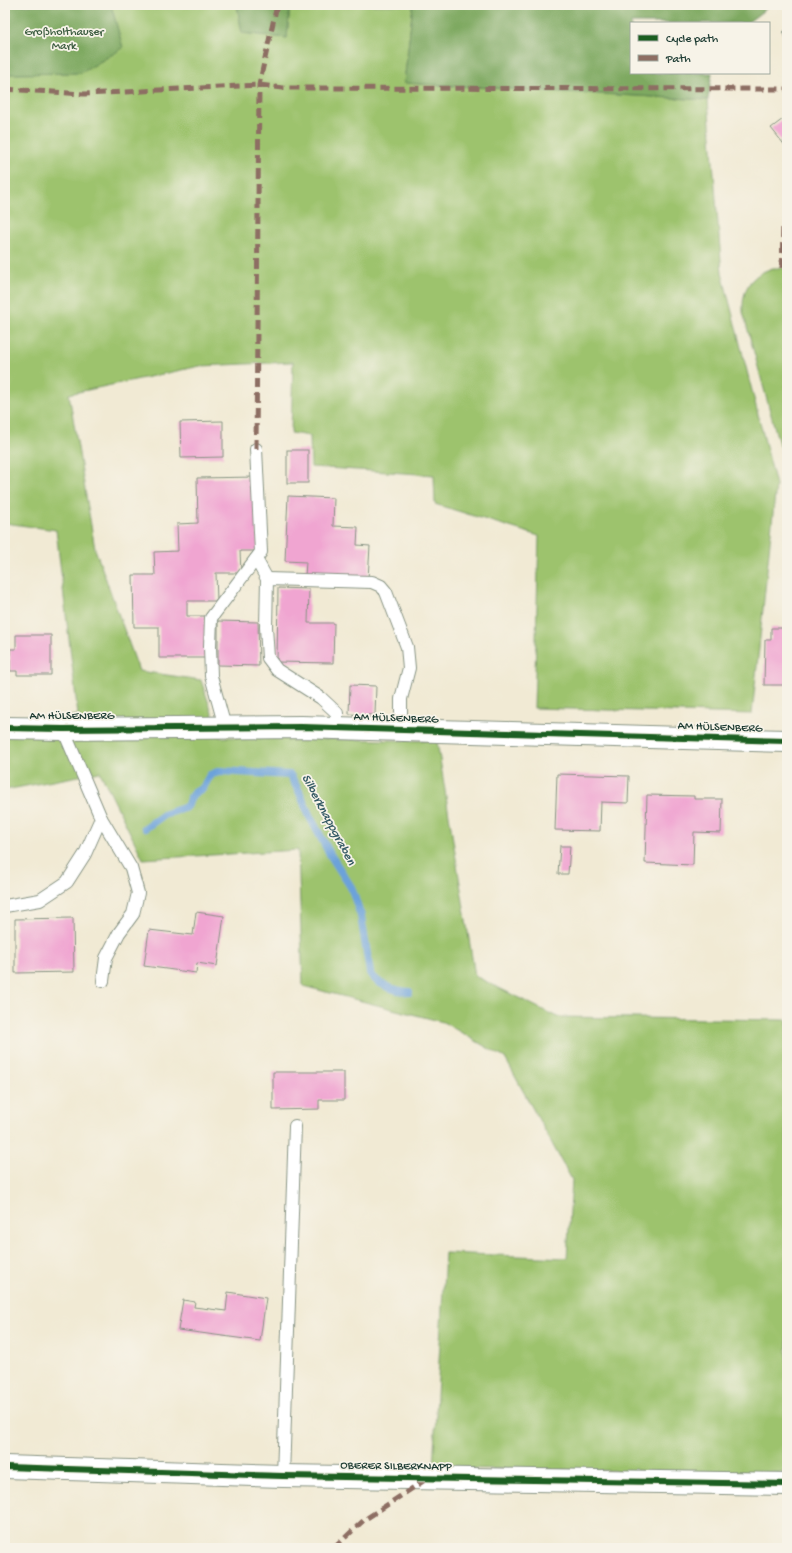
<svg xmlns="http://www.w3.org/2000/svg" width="792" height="1553" font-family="'Gochi Hand',sans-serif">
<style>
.green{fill:#9dc36d;stroke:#5e8050}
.forest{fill:#7ea960;stroke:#4e734a}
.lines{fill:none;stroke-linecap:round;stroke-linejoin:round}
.stream{stroke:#6ca2da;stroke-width:8}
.building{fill:#f0a5d1}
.lane-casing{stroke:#889484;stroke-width:14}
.street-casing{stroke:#889484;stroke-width:24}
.lane{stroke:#fff;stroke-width:12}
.street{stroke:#fff;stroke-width:22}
.quiet{stroke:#8d6e63;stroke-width:5;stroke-dasharray:10 5;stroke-linecap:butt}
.cycleway-casing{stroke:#f7f3e8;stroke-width:8}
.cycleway{stroke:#1b5e20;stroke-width:6}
.labels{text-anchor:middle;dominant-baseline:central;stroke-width:3.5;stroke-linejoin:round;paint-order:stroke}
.park-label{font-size:12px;fill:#3e5e42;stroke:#f7f3e8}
.street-label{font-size:12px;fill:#1f3d34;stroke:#f7f3e8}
.water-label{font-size:13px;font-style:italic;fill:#365b66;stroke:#f7f3e8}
</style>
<rect width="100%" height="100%" fill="#f7f3e8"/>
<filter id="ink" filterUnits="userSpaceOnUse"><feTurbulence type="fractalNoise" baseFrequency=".025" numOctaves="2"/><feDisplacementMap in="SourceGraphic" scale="8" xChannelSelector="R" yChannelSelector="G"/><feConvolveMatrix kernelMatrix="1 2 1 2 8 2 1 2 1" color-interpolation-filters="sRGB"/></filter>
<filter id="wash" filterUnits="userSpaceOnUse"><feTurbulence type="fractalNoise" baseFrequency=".012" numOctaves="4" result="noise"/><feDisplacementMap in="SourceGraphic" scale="16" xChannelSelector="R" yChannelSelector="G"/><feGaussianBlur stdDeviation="0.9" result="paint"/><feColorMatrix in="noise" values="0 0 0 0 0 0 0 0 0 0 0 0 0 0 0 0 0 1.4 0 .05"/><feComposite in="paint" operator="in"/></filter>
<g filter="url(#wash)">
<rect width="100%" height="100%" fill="#f1ead4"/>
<g class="green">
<path d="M111,5H237L242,33L287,38L290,5H413L404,83L708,100L722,273L776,485L752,714L534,708L539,536L435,504L434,475L311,467L310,436L291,433L293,362L200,366L69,394L95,549L139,671L201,680L220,737L437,741L475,976L557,1017L787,1020V1473L433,1468L445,1253L567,1258L572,1180L505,1058L443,1022L303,986L298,850L143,859L100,772L5,790V727L78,715L56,530L5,523V74L81,73L123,48Z"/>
<path d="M773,268H787V454L779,444L743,312C742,289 750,275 773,268Z"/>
</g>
<g class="forest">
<path d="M5,5H111L123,48L81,73L5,74Z"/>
<path d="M237,5H290L287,38L242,33Z"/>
<path d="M413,5H771L747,23H631V73H712L708,100L404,83Z"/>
</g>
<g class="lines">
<path class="stream" d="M145,828L165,814L184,808L188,805L190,798L194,793L203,788L210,775L220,771L290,775L299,791L310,817L331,856L351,887L361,916L370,973C377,985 396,991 409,992"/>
</g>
<g id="blocks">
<g class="building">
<path d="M787,28V39L782,33Z"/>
<path d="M787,116V148L771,128Z"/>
<path d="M223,421V457L181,458L180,422Z"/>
<rect x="287" y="450" width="21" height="33"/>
<path d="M256,477L258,551H240L241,573H216L217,601H187V616H205L206,658H159V627H134L133,575H155L154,552L178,551L177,524L198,523L197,478Z"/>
<path d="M288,496L334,498L333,526L358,527L357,545L370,546L368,579L305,576L306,562L285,561Z"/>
<path d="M278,588L309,589L308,623H334L333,663L277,662Z"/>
<path d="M218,621L258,622L259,666L218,665Z"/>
<path d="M771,628H787V685H764L765,640H771Z"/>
<path d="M16,635H51V675H17V671H10V649H16Z"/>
<path d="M350,685L376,686L375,715L349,714Z"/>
<path d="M557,774L629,776L628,803L601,802L600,831L555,830Z"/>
<path d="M647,795L694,796V799H722L721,833L694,832L693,865L645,863Z"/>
<path d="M560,846H570L568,874H558Z"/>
<path d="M196,912L224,916L217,966L197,963L196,973L144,966L149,930L193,935Z"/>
<path d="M73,918L74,972L15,973V919Z"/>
<path d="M273,1072H344V1100H319V1109L273,1110Z"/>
<path d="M228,1292L266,1298L260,1341L178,1330L183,1300L195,1302L194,1307L226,1311Z"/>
</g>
</g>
</g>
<g filter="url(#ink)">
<use href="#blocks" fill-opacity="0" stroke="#889484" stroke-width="1"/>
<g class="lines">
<defs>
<g id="lane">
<path d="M256,559L267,579L266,627L268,658L277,670L321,698L337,713V728"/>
<path d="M267,579L372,582L381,586L386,592L407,647L409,668L401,699V730"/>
<path d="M225,727L211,676L210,646L211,618L261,552L256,449"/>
<path d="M101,818L131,868L138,893L133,914L119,933L106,958L103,981"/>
<path d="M5,906L40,900L67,882L85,854L101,818L63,729"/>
<path d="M283,1476L295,1126"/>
</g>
<g id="street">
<path d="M5,728L63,729L301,727L787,741"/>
<path d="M5,1467L283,1476L787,1484"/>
</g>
</defs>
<use href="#lane" class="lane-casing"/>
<use href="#street" class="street-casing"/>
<use href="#lane" class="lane"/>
<use href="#street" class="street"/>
<g class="quiet">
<path d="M5,89L84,94L259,85L283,88L787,89"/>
<path d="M782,268L783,225L787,224"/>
<path d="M256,449L259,85L277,5"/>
<path d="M334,1548L364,1520L425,1480"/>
</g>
<defs>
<g id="cycleway">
<path d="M5,728L63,729L301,727L787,741"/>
<path d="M5,1467L283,1476L787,1484"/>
</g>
</defs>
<use href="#cycleway" class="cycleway-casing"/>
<use href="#cycleway" class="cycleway"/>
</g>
</g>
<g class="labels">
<g class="park-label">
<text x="64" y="33">Großholthauser<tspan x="64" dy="14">Mark</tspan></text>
</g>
<g class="street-label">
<text x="72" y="717">AM HÜLSENBERG</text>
<text transform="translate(396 719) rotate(2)">AM HÜLSENBERG</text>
<text transform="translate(720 728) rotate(2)">AM HÜLSENBERG</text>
<text transform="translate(396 1467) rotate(1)">OBERER SILBERKNAPP</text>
</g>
<g class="water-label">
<text transform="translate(328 820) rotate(62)">Silberknappgraben</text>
</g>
</g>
<rect width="792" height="1553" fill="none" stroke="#f7f3e8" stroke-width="20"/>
<rect x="630" y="22" width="140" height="52" fill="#f7f3e8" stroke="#a1aaa0"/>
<rect x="638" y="35" width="20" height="6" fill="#1b5e20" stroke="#a1aaa0"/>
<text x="666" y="42" font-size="12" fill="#1f3d34">Cycle path</text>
<rect x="638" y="55" width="20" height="6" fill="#8d6e63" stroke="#a1aaa0"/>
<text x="666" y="62" font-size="12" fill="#1f3d34">Path</text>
</svg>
